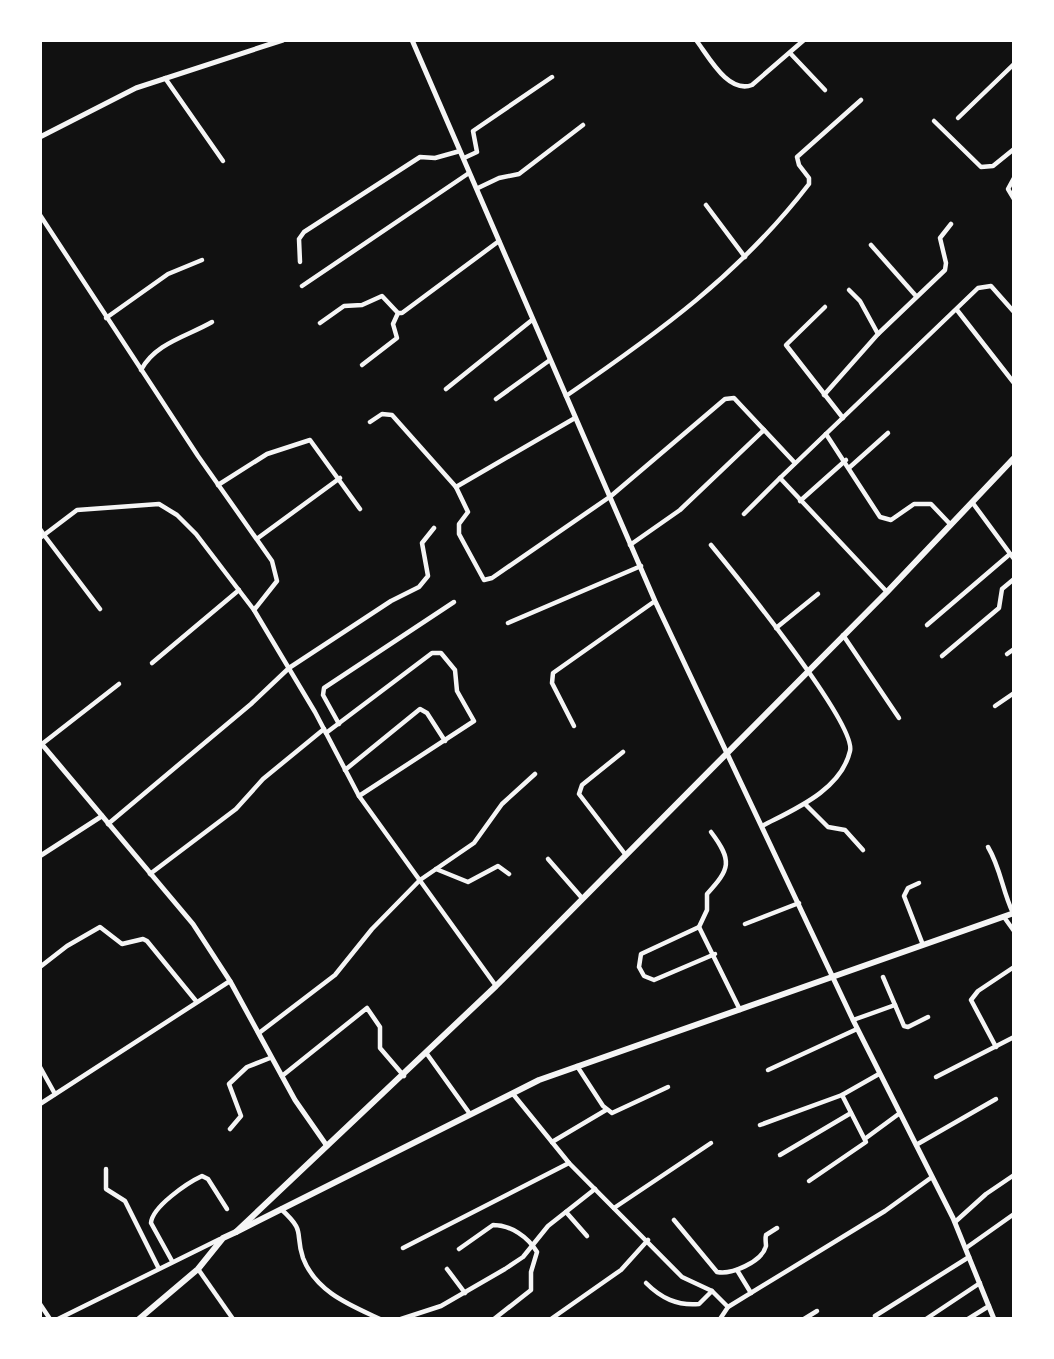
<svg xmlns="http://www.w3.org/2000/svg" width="1054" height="1359" font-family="'Public Sans',sans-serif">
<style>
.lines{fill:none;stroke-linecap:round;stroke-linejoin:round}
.minor{stroke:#f5f5f5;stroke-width:4.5}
.tertiary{stroke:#f5f5f5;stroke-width:5}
.secondary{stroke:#f5f5f5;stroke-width:6}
.primary{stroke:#f5f5f5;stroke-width:6}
</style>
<rect width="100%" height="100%" fill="#111"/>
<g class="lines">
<g class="minor">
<path d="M696,40C709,57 728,94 752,85L804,40"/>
<path d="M790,53L825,90"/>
<path d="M165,78L223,161"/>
<path d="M958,118L1014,64"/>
<path d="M934,121L981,167L993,166L1014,149"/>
<path d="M464,158L477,152L473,131L552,77"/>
<path d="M1014,178L1008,189L1014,199"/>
<path d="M478,188L499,178L519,174L583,125"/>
<path d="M706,205L745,257"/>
<path d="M40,215L198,456L272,561L277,581L254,610L315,712L359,796L496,986"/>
<path d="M871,245L916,296"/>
<path d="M300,262L299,239L304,232L420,157L435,158L460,151"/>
<path d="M302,286L469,173"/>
<path d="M849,290L860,301L878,334"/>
<path d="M825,307L786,345L843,418"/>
<path d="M957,310L1014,383"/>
<path d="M106,318L168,274L202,260"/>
<path d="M320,323L344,306L362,305L382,296L398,313H402L499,241"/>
<path d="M362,365L397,338L393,324L398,313"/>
<path d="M141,370C155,343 188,336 212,322"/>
<path d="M446,389L532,320"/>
<path d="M824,395L878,334L945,270L946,263L940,238L951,224"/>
<path d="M566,396C658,333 740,274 809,184V178L799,165L797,157L861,100"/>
<path d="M496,399L550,360"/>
<path d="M370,422L382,414L392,415L456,487L468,512L459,524V534L484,580L492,578L611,496L725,399L734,398L795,463"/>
<path d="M826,434L880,517L891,520L914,504H931L950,524"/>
<path d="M850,467L888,433"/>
<path d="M780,478L978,288L991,286L1014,312"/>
<path d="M218,485L267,454L310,440L360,509"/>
<path d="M456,487L575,418"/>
<path d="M800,501L846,460"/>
<path d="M972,502L1014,559"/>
<path d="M744,514L780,478L887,592"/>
<path d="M40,529L44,535L40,538"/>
<path d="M258,538L340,478"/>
<path d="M630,545L680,510L764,430"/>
<path d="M711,545C734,573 857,724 850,751C841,790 795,809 764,825"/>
<path d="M100,609L44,535L77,510L159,504L177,515L196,534L254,610"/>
<path d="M508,623L641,566"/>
<path d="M927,625L1010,554"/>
<path d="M776,628L818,594"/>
<path d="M843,635L899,718"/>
<path d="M1007,654L1014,649"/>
<path d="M942,656L999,608L1002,589L1014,579"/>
<path d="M152,663L239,590"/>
<path d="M995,706L1014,693"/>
<path d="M339,724L323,695L324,688L454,602"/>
<path d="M574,726L552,683L553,673L655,601"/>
<path d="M326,733L432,653H441L455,670L457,691L474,721L359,796"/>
<path d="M42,744L119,684"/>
<path d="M623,752L582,785L579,794L625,854"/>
<path d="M345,770L420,709L427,713L445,741"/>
<path d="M805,804L828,827L845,830L863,850"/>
<path d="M108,824L251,704L289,668L391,601L419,587L428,576L422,543L434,528"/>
<path d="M711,832C733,861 730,869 707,894V910L699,927L740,1010"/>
<path d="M988,847C1001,869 1002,890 1013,913"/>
<path d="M548,859L582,898"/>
<path d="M436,869L468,882L498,866L509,874"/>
<path d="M150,874L236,809L263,779L324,729"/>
<path d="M919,883L908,888L904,896L923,945"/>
<path d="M1004,917L1014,931"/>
<path d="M745,924L799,903"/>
<path d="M699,927L641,954L639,967L644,976L654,980L715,954"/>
<path d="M40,967L67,946L100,927L122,944L143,939L147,941L196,1001"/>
<path d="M883,977L904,1026L908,1027L928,1017"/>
<path d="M853,1020L895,1005"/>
<path d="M259,1033L335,975L372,929L420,880L474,843L502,804L535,774"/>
<path d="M996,1047L971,1000L978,991L1014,967"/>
<path d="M427,1054L470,1114"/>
<path d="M577,1066L603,1106L612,1113L668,1087"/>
<path d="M40,1067L55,1094"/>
<path d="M768,1070L857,1029"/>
<path d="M282,1076L367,1008L380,1027V1048L404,1076"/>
<path d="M936,1077L1014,1037"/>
<path d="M513,1094L569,1163L682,1277L712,1291L728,1307"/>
<path d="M40,1104L230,981"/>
<path d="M760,1125L842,1095L879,1074"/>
<path d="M230,1129L241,1116L229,1084L247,1067L270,1058"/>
<path d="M866,1138L900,1113"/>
<path d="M552,1142L606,1110"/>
<path d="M916,1145L996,1099"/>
<path d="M780,1155L851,1113"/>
<path d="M106,1169V1189L125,1201L158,1267"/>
<path d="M809,1181L866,1142L842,1095"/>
<path d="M614,1208L711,1143"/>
<path d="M281,1209C307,1233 294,1231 303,1258C316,1292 350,1305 380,1319"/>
<path d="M566,1212L587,1236"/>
<path d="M674,1220L717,1272C731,1275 762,1262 766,1246C766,1243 765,1239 766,1235L777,1228"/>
<path d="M955,1222L986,1194L1014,1175"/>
<path d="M403,1248L569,1163"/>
<path d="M966,1248L1014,1214"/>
<path d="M459,1249L493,1225C511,1225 528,1237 537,1252L531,1272V1290L494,1319"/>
<path d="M172,1261L151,1223C152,1207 187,1183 202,1176L208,1179L227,1209"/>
<path d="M198,1269L233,1319"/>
<path d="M447,1269L465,1293"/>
<path d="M737,1270L751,1293"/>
<path d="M646,1283C661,1298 677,1306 699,1304L712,1291"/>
<path d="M40,1304L50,1319"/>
<path d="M875,1316L969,1257"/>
<path d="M58,1319L220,1239"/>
<path d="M401,1319L441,1306L505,1269L523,1257L548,1226L595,1189"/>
<path d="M551,1319L621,1270L648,1240"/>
<path d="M720,1319L728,1307L885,1211L932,1177"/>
<path d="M804,1319L817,1311"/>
<path d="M926,1319L980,1283"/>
<path d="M968,1319L989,1306"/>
</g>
<g class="tertiary">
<path d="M412,40L655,601L853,1020L953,1218L994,1319"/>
<path d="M40,137L136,88L283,40"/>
<path d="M40,742L193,924L230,981L295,1100L327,1146"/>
<path d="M40,856L102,816"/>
</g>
<path class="secondary" d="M139,1319L198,1269L223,1238L236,1232L496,986L887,592L1014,458"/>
<path class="primary" d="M236,1232L539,1080L1014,913"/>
</g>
<rect width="1054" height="1359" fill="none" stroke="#ffffff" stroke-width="84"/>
</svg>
